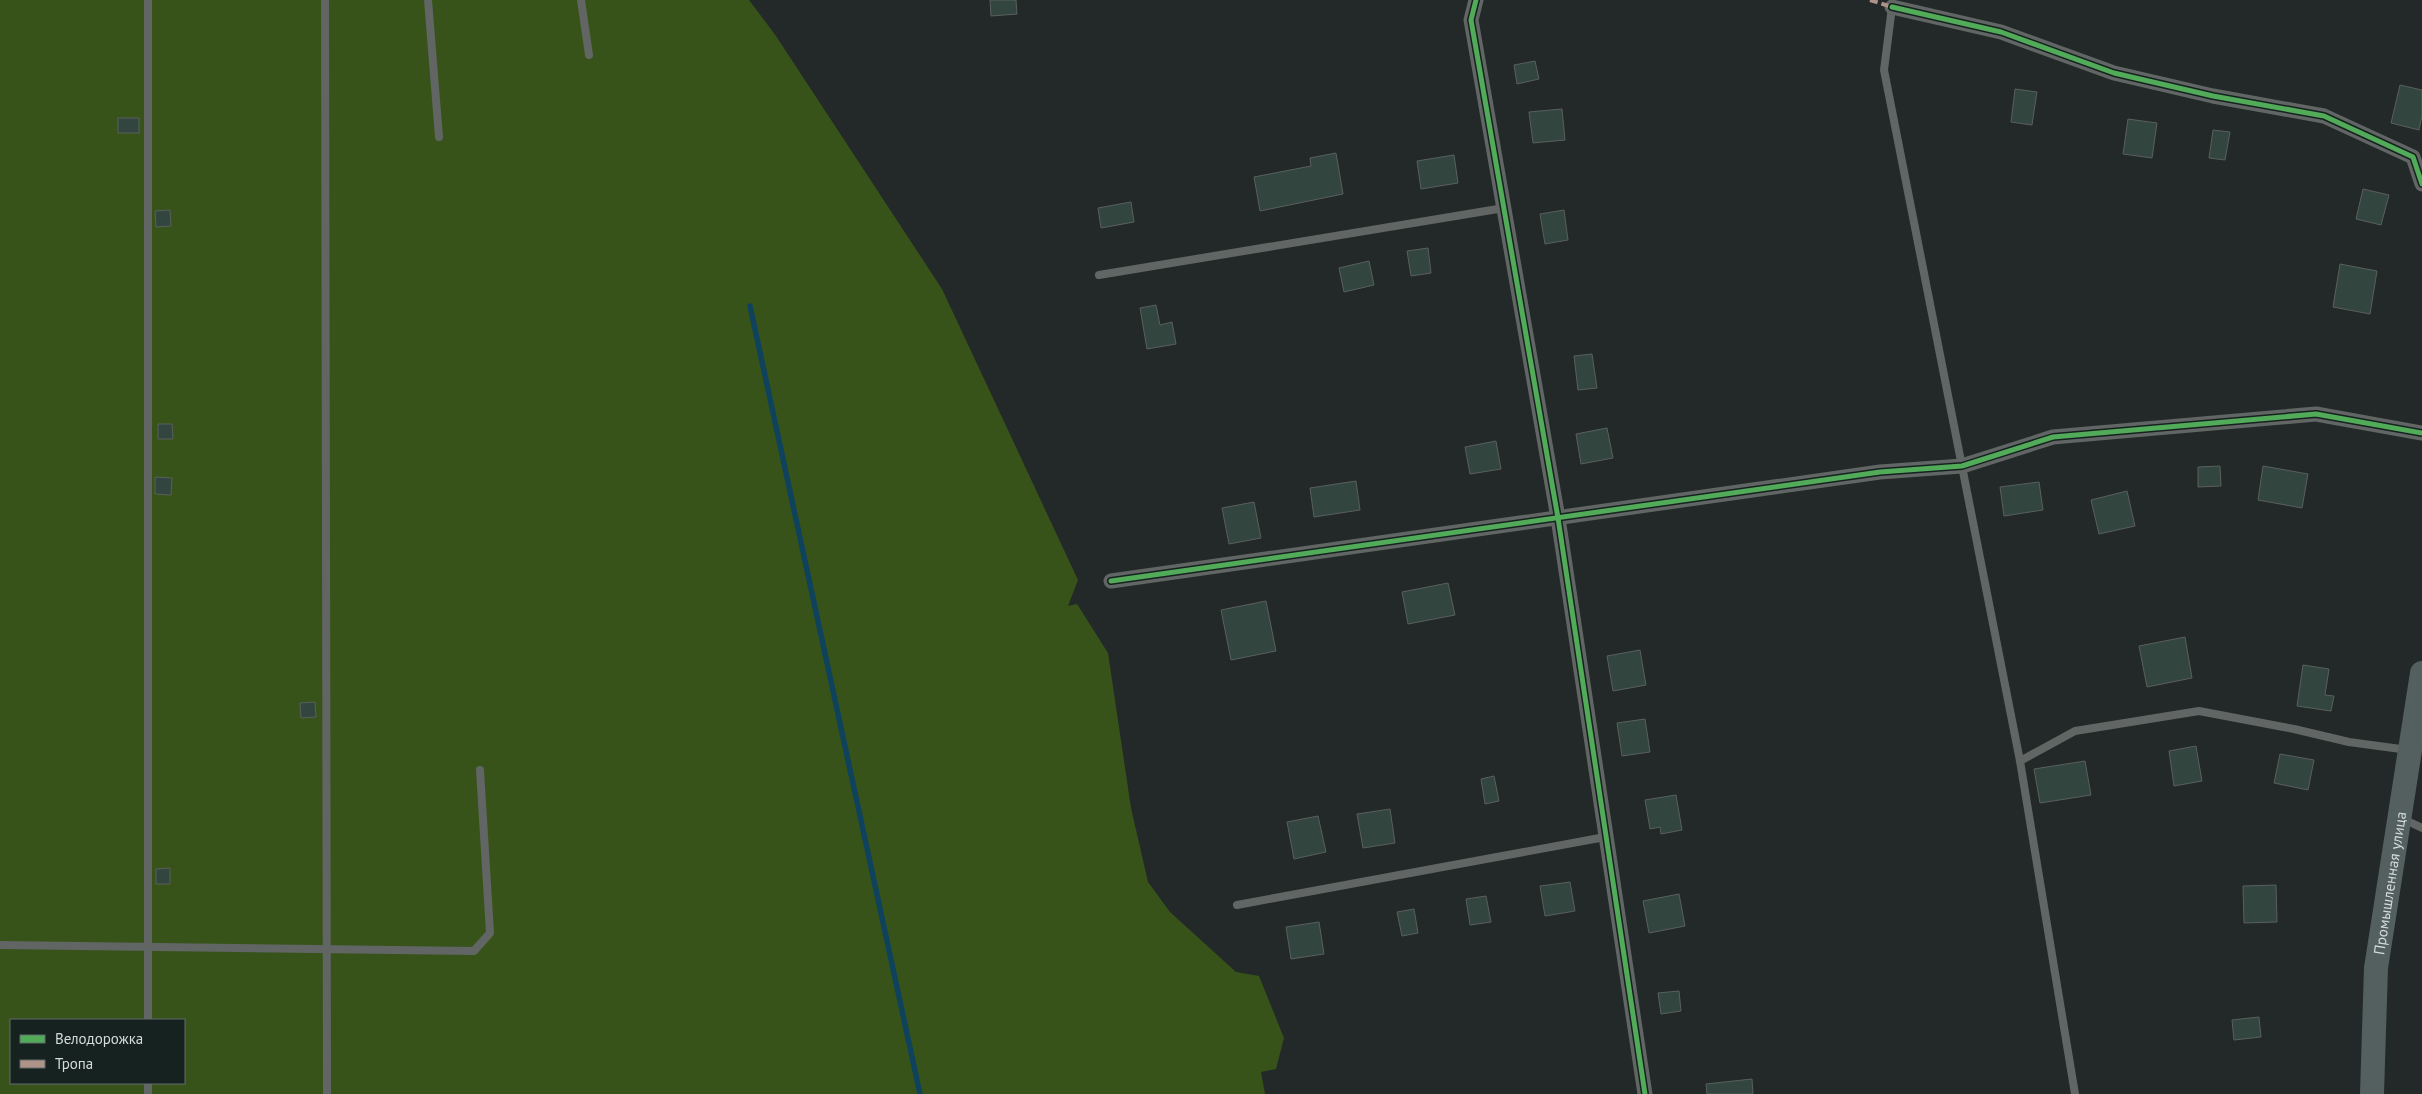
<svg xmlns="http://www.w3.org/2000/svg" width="2422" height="1094" font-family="'PT Sans',sans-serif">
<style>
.green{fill:#38531a;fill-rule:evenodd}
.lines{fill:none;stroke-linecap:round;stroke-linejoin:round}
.stream{stroke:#0f435d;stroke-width:5.5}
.building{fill:#32463f;stroke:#5a5f5d}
.service{stroke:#616564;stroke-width:8}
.minor{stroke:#616564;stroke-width:15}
.primary{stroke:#546060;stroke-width:24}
.quiet{stroke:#af9288;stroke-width:4;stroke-dasharray:8 4;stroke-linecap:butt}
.cycleway-casing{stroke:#162220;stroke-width:8}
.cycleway{stroke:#51ab58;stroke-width:5}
.labels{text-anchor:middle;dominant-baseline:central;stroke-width:4;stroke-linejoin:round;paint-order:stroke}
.street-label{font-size:15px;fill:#d4dcdb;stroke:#162220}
</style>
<rect width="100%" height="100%" fill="#222928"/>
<path class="green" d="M0,0H749L776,36L942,289L1078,580L1068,606L1077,604L1108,653L1131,808L1148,882L1170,912L1236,972L1259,976L1284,1038L1276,1069L1261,1072L1265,1094H0ZM11,1020H184V1083H11Z"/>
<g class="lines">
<path class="stream" d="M750,306L920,1094"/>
</g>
<g class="building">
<path d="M990,0H1016L1017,14L991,16Z"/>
<path d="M1535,61L1539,79L1517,84L1514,65Z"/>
<path d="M2400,85L2422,90V115L2419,130L2391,123Z"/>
<path d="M2015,89L2037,92L2032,125L2011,122Z"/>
<path d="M1562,109L1565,140L1533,143L1529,112Z"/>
<rect x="118" y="118" width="21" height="15"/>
<path d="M2128,119L2157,123L2152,158L2123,154Z"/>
<path d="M2213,130L2230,132L2225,160L2209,158Z"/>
<path d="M1336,153L1343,194L1260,211L1254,177L1311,166L1310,158Z"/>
<path d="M1454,155L1458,183L1421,189L1417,161Z"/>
<path d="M2363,189L2389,195L2381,225L2356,219Z"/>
<path d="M1131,202L1134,222L1101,228L1098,208Z"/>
<path d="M170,210L171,226L156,227L155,211Z"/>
<path d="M1564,210L1568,240L1545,244L1540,214Z"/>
<path d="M1428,248L1431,273L1411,276L1407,251Z"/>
<path d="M1369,261L1374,285L1344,292L1339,268Z"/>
<path d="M2340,264L2377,271L2370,314L2333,307Z"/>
<path d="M1156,305L1160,325L1172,322L1176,344L1147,349L1140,308Z"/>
<path d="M1592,354L1597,388L1578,390L1574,356Z"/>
<path d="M158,424H172L173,439H158Z"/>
<path d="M1607,428L1613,458L1581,464L1576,434Z"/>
<path d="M1496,441L1501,469L1470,474L1465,447Z"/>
<path d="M2220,466L2221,486L2198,487V467Z"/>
<path d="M2263,466L2308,474L2302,508L2258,500Z"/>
<path d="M155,477L172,478L171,495L155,494Z"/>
<path d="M1356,481L1360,510L1314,517L1310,488Z"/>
<path d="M2039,482L2043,510L2004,516L2000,487Z"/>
<path d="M2127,491L2135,526L2099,534L2091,500Z"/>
<path d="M1254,502L1261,538L1229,544L1222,508Z"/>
<path d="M1448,583L1455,615L1408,624L1402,592Z"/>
<path d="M1266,601L1276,651L1231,660L1221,610Z"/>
<path d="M2185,637L2192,678L2147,687L2139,646Z"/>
<path d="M1640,650L1646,685L1613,691L1607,656Z"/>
<path d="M2303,665L2329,669L2325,695L2334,696L2331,711L2297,706Z"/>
<path d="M315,702L316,717L301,718L300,703Z"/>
<path d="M1645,719L1650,752L1622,756L1617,723Z"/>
<path d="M2196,746L2202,781L2174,786L2169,751Z"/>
<path d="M2280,754L2314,760L2308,790L2274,783Z"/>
<path d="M2085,761L2091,795L2040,803L2034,769Z"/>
<path d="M1494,776L1499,801L1485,804L1481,779Z"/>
<path d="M1676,795L1682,830L1661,834L1660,827L1650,829L1645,800Z"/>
<path d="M1390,809L1395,843L1363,848L1357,814Z"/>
<path d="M1318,816L1326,852L1294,859L1287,822Z"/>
<path d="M170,868V884H156V869Z"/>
<path d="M1570,882L1575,911L1545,916L1540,886Z"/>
<path d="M2276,885L2277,922L2244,923L2243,886Z"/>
<path d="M1679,894L1685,926L1649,933L1643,901Z"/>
<path d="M1486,896L1491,922L1470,925L1466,899Z"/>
<path d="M1414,909L1418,933L1402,936L1397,912Z"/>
<path d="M1319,922L1324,954L1291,959L1286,927Z"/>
<path d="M1679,991L1681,1011L1661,1014L1658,993Z"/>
<path d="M2259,1017L2261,1037L2234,1040L2232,1020Z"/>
<path d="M1752,1079L1753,1094H1707L1706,1084Z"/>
</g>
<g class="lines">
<g class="service">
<path d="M325,0L327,1094"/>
<path d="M428,0L439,137"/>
<path d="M581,0L589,55"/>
<path d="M1892,7L1884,70L2020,761L2075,1094"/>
<path d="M1099,275L1504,208"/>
<path d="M2020,761L2075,731L2199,711L2294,729L2349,742L2408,750"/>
<path d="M2403,819L2422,828"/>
<path d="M1237,905L1605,837"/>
<path d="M0,945L474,951L490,933L480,770"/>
<path d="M148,1020V0"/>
<path d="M148,1083V1094"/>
</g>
<g class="minor">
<path d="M1476,0L1471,20L1558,518L1645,1094"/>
<path d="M1892,7L2001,32L2114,73L2213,96L2324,116L2413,157L2422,184"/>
<path d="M1111,581L1880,472L1962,466L2053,437L2316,414L2422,433"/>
</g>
<path class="primary" id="s1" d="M2372,1094L2376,968L2422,673"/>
<path class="quiet" d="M1870,0L1892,7"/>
<defs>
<g id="cycleway">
<path d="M1476,0L1471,20L1558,518L1645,1094"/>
<path d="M1892,7L2001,32L2114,73L2213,96L2324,116L2413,157L2422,184"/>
<path d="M1111,581L1880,472L1962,466L2053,437L2316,414L2422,433"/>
</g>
</defs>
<use href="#cycleway" class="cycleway-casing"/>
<use href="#cycleway" class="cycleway"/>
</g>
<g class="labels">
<g class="street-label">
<text stroke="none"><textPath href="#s1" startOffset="212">Промышленная улица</textPath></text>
</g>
</g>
<rect x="10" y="1019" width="175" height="65" fill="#162220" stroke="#626c6b"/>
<rect x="20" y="1035" width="25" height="8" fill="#51ab58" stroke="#626c6b"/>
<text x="55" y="1044" font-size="15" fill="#d4dcdb">Велодорожка</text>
<rect x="20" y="1060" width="25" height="8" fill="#af9288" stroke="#626c6b"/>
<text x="55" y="1069" font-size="15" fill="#d4dcdb">Тропа</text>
</svg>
